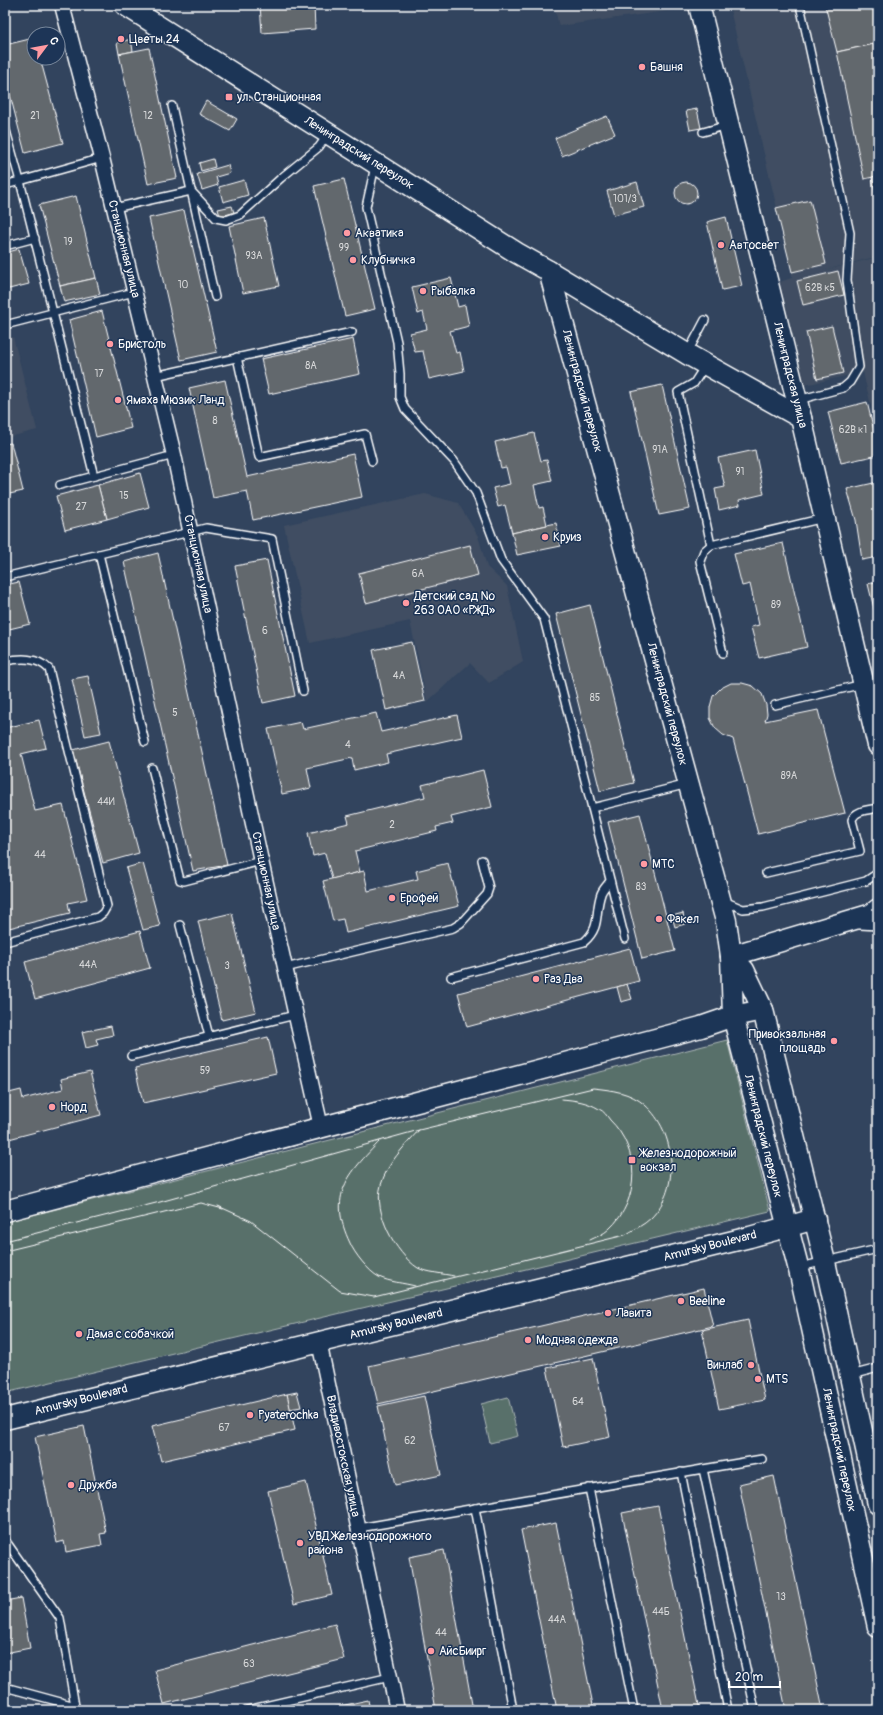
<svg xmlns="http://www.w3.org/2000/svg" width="883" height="1715" font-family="Pangolin,sans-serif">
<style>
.built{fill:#404e62}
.green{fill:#586f6b;stroke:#acb7b5}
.building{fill:#62676d;stroke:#fff}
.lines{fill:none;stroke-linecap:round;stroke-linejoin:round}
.lane-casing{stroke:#fff;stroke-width:10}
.street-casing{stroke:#fff;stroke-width:17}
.secondary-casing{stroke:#fff;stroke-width:23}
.lane{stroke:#1d3557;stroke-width:7}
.street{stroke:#1d3557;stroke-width:14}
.secondary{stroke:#1d3557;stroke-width:20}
.tram{stroke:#fff;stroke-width:1}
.poi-dot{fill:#ff9aa2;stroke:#1d3557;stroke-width:1.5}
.labels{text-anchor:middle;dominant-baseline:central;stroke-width:3;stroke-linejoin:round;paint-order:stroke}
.number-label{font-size:10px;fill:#d8d9da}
.poi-label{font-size:12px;fill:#fff;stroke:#1d3557;text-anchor:start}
.street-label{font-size:12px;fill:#fff;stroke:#1d3557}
</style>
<rect width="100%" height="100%" fill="#32445e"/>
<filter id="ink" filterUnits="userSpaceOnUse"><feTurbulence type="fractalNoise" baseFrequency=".025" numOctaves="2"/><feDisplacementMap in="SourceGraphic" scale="8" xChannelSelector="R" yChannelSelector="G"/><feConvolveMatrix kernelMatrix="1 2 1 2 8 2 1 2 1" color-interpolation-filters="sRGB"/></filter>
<g filter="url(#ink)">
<g class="built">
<path d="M554,5H673L674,10L559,26Z"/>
<path d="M729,5H878V256L818,272L878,257V435L863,372L805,385L780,282L792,278V272Z"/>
<path d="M13,337L37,430L5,438V339Z"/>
<path d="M425,494L458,503L478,536L487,567L507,586L523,662L489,683L470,663L427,702L410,621L310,643L284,525Z"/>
</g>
<g class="green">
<path d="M727,1040L770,1211L5,1393V1222Z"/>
<path d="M508,1397L518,1436L490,1443L481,1404Z"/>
</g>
<g class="building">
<path d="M260,5H314L315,29L262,33Z"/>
<path d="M825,5H878V43L837,52Z"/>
<path d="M34,38V58H40L63,143L25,153L8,87L5,88V45Z"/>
<path d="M131,39L133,51L119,54L117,43Z"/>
<path d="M878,43V176L864,179L837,52Z"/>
<path d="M149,48L177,178L148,184L119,54Z"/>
<path d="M206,101L237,119L230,131L199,114Z"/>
<path d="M697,109L701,128L690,130L686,111Z"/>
<path d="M607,116L615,134L562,156L555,138Z"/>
<path d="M213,159L215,167L201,171L199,163Z"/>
<path d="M228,165L230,173L216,177L218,185L202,190L197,174Z"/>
<path d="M878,176V208L872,177Z"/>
<path d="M344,179L375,309L345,316L314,186Z"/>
<path d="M244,180L248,195L223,202L219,187Z"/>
<path d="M637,182L644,207L614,215L607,191Z"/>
<circle cx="686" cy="193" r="11"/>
<path d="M76,196L96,278L60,286L39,205Z"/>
<path d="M810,200L826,264L792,272L776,208Z"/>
<path d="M232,206L234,213L220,216L218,209Z"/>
<path d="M184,210L217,352L181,360L149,218Z"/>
<path d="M726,217L742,286L722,290L707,222Z"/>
<path d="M264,218L279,286L243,293L229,226Z"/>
<path d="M19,249L29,284L5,290V253Z"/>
<path d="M878,256V274L874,257Z"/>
<path d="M838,271L844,295L803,305L797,281Z"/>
<path d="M96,278L100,294L64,302L60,286Z"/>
<path d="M451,278L458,307L465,305L469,326L450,331L456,353L460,352L464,371L429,379L423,351L415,352L410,333L427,329L423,312L418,314L412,287Z"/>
<path d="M102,311L131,428L96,437L69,320Z"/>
<path d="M832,326L843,373L817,379L806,332Z"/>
<path d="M353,339L360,374L269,394L261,359Z"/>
<path d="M225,380L247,477L353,454L362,497L253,520L247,491L213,498L189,388Z"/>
<path d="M662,385L690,509L659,515L631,392Z"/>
<path d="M867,402L878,447V455L841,463L828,412Z"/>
<path d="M534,433L541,461L547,460L552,481L534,485L539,508L543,507L547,525L512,533L505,505L498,507L493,488L510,484L506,467L501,468L495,442Z"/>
<path d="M11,443L23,491L5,495V444Z"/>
<path d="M755,450L764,494L739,500L740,505L719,510L715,489L725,487L718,458Z"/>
<path d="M140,473L149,507L107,519L98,485Z"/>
<path d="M878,482V557L862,560L856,520L847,489Z"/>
<path d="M98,485L107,519L65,530L56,496Z"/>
<path d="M556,523L561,546L517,555L512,533Z"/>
<path d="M783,543L807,647L759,658L751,627L759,625L750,584L742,586L734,554Z"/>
<path d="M470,545L478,575L366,603L359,573Z"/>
<path d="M158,553L227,865L193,871L124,562Z"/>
<path d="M267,560L295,696L263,703L235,566Z"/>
<path d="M878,581V625L868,584Z"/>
<path d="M19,582L30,624L5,630V585Z"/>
<path d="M590,605L634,783L600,791L556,614Z"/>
<path d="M412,642L425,701L386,710L373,650Z"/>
<path d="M88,676L101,733L85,736L72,679Z"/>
<path d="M731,683H742L753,686L762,694L766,705L767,714L765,721L818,710L845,813L758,834L733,739L723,735L715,728L710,718V707L713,696L721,688Z"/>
<path d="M376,713L381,732L457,715L462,737L386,754L388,762L354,770L352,758L307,768L311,788L282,794L268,729L301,722L303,729Z"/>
<path d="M39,720L46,748L21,754L35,811L63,805L87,899L68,903L70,913L5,929V728Z"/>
<path d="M109,741L139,853L103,863L73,750Z"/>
<path d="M483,770L492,807L451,817L453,823L436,827L437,831L355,851L360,872L332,879L325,853L313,856L308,833L349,823L347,816L425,797L422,785Z"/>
<path d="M640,814L675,951L642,959L608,822Z"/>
<path d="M143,863L160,926L143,930L126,868Z"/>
<path d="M448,863L459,906L346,933L343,919L333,921L323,881L364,871L368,891L418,879L416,871Z"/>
<path d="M232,913L256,1012L222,1020L198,921Z"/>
<path d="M683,913L685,924L675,927L672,916Z"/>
<path d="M140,931L150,968L35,999L25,962Z"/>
<path d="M630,948L639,981L467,1027L458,993Z"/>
<path d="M627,984L632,999L621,1002L617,987Z"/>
<path d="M111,1026L113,1035L96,1039L98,1045L86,1048L82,1032Z"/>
<path d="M268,1037L276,1073L143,1103L135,1068Z"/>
<path d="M90,1072L101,1115L5,1140V1094L21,1090L23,1099L63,1089L61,1079Z"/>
<path d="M704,1288L713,1326L378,1404L369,1366Z"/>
<path d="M748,1320L765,1400L719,1409L702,1330Z"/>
<path d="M593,1358L610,1437L563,1447L547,1368Z"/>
<path d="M297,1392L301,1407L290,1409L287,1394Z"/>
<path d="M287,1394L295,1430L161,1461L152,1426Z"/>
<path d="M424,1396L441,1475L395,1485L378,1406Z"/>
<path d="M84,1426L106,1533L100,1534L102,1545L66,1552L64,1541L57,1543L35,1437Z"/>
<path d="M774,1476L823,1710H786L739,1484Z"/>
<path d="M306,1482L332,1595L294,1604L268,1491Z"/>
<path d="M658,1506L700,1710H663L622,1513Z"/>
<path d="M556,1523L594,1710H557L521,1530Z"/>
<path d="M444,1550L473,1710H436L409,1557Z"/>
<path d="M21,1598L30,1648L5,1653V1601Z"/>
<path d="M335,1624L344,1659L164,1704L155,1670Z"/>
<path d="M368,1700L370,1710H322Z"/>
</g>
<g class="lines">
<defs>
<g id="lane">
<path d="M172,106L215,297"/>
<path d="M5,127L20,181L102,158"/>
<path d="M703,132L728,125"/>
<path d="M375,166L366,207L397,342L400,374V397L405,409L454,461L476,493L501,560L544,619L592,808L688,784"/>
<path d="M5,185L20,181L94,476"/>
<path d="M114,208L191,191L216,218L226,220L240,215L281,178L319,147L328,134"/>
<path d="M5,246L35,238"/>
<path d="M5,325L134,292"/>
<path d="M688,352L705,320"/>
<path d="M237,357L259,457L365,434L372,461"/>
<path d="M705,366L694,383L678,392L711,545L824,518"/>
<path d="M155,376L352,332"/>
<path d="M798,400L843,388L850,382L859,367L847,280L850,233L800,5"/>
<path d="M60,485L174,455"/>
<path d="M711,545L704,551L700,561L723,653"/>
<path d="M99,554L145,742"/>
<path d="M5,577L206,528L272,539L303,691"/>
<path d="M5,661C21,658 37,657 49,669L107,906L103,913L98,917L5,942"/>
<path d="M775,705L863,684"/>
<path d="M152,768L180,880L184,881L261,861"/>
<path d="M592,808L625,939"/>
<path d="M766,873L860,851L852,820C855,810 869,810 878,808"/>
<path d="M724,901L743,909L763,907L866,881L878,873"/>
<path d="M180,925L209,1036"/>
<path d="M860,925L878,926"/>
<path d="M285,968L453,928L461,923L487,894L489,888L482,860"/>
<path d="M451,977L584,942C602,926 594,914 601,894C602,890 607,885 610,881"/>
<path d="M131,1056L295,1015"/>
<path d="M800,1267L878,1249"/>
<path d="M851,1375L878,1368"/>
<path d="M703,1469L762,1459"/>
<path d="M681,1472L728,1710"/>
<path d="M589,1488L634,1710"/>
<path d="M475,1508L513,1710"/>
<path d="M359,1528L703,1469L755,1710"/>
<path d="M5,1540L60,1618L75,1706L5,1687"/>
<path d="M247,1710L390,1677"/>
</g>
<g id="street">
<path d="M62,5L102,158L174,455L261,861L321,1127"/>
<path d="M319,1342L397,1710"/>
</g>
<g id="secondary">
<path d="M125,5L517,253L549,271L726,921L731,956L733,1016L800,1274L878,1627"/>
<path d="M699,5L797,401L878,745"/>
<path d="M549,271L687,354L801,418"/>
<path d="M731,956L744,970L763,1010L825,1262L878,1504"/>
<path d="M731,956L872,914L878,909"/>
<path d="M5,1211L701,1027L733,1016L763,1010"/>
<path d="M5,1419L750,1237L815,1219"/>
</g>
</defs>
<use href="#lane" class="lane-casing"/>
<use href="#street" class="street-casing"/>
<use href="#secondary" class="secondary-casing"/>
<use href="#lane" class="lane"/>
<use href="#street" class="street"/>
<use href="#secondary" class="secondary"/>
<g class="tram">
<path d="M561,1099C575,1100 588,1102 599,1109C604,1111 607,1116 610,1120C640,1149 641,1200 609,1229C604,1234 596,1237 590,1240"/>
<path d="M419,1130C404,1147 387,1163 381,1185C373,1212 395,1253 418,1268C425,1272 445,1274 454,1276"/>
<path d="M380,1141C348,1174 327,1195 350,1243C354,1253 369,1272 379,1277C389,1282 404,1283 415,1286"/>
<path d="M5,1241L160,1202L419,1130L593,1088C612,1090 630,1092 645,1105C676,1132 681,1188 651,1218C644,1225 633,1230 625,1235L374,1297L340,1291L251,1221L218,1206"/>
<path d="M5,1251L201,1203L223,1209"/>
</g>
</g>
</g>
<g class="poi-dot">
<circle cx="121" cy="39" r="4"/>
<circle cx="642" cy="67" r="4"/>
<rect x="225" y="93" width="8" height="8" rx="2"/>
<circle cx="347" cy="233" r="4"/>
<circle cx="721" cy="245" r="4"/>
<circle cx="353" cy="260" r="4"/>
<circle cx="423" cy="291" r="4"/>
<circle cx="110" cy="344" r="4"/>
<circle cx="118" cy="400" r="4"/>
<circle cx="545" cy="537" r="4"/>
<circle cx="406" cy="603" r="4"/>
<circle cx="644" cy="864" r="4"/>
<circle cx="392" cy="898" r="4"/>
<circle cx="659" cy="919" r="4"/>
<circle cx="536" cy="979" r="4"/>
<circle cx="834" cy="1041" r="4"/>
<circle cx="52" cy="1107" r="4"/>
<rect x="628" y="1156" width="8" height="8" rx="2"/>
<circle cx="681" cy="1301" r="4"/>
<circle cx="608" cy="1313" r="4"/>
<circle cx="79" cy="1334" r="4"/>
<circle cx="528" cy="1340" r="4"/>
<circle cx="751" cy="1365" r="4"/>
<circle cx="758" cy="1379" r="4"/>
<circle cx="250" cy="1415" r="4"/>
<circle cx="71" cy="1485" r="4"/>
<circle cx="300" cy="1543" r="4"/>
<circle cx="431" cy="1651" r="4"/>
</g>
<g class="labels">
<g class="number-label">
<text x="35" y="116">21</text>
<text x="148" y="116">12</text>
<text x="625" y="199">101/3</text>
<text x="68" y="242">19</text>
<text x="344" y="248">99</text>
<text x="254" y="256">93А</text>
<text x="183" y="285">10</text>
<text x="820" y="288">62В к5</text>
<text x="311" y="366">8А</text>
<text x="99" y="374">17</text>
<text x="215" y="421">8</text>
<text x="853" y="430">62В к1</text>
<text x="660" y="450">91А</text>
<text x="740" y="472">91</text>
<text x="124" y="496">15</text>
<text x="81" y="507">27</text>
<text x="418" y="574">6А</text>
<text x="776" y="605">89</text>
<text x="265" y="631">6</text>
<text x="399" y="676">4А</text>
<text x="595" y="698">85</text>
<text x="175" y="713">5</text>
<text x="348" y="745">4</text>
<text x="789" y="776">89А</text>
<text x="106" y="802">44И</text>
<text x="392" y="825">2</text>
<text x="40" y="855">44</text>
<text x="641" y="887">83</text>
<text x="88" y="965">44А</text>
<text x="227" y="966">3</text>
<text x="205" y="1071">59</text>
<text x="578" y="1402">64</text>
<text x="224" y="1428">67</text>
<text x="410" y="1441">62</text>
<text x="781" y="1597">13</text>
<text x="661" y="1612">44Б</text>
<text x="557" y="1620">44А</text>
<text x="441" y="1633">44</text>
<text x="249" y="1664">63</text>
</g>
<g class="poi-label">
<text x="129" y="39">Цветы 24</text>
<text x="650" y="67">Башня</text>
<text x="237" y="97">ул. Станционная</text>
<text x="355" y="233">Акватика</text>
<text x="729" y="245">Автосвет</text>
<text x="361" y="260">Клубничка</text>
<text x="431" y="291">Рыбалка</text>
<text x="118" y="344">Бристоль</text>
<text x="126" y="400">Ямаха Мюзик Ланд</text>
<text x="553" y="537">Круиз</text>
<text x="414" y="596">Детский сад №<tspan x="414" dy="14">263 ОАО «РЖД»</tspan></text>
<text x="652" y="864">МТС</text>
<text x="400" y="898">Ерофей</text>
<text x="667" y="919">Факел</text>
<text x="544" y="979">Раз Два</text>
<text x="826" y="1034" text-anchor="end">Привокзальная<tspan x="826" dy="14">площадь</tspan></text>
<text x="60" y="1107">Норд</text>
<text x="640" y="1153">Железнодорожный<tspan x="640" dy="14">вокзал</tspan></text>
<text x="689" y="1301">Beeline</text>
<text x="616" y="1313">Лавита</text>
<text x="87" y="1334">Дама с собачкой</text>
<text x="536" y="1340">Модная одежда</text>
<text x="743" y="1365" text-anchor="end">Винлаб</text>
<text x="766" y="1379">MTS</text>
<text x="258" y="1415">Pyaterochka</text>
<text x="79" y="1485">Дружба</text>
<text x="308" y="1536">УВД Железнодорожного<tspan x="308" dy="14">района</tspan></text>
<text x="439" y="1651">АйсБиирг</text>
</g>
<g class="street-label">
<text transform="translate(359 153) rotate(32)">Ленинградский переулок</text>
<text transform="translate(124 249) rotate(76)">Станционная улица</text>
<text transform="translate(790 375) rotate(76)">Ленинградская улица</text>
<text transform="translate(582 391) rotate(75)">Ленинградский переулок</text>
<text transform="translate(198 564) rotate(78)">Станционная улица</text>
<text transform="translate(667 704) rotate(75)">Ленинградский переулок</text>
<text transform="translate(266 881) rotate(78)">Станционная улица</text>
<text transform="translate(763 1136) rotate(76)">Ленинградский переулок</text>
<text transform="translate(710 1246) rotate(-14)">Amursky Boulevard</text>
<text transform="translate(396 1324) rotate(-14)">Amursky Boulevard</text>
<text transform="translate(81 1400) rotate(-14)">Amursky Boulevard</text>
<text transform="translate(839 1450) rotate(78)">Ленинградский переулок</text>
<text transform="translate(343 1456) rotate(78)">Владивостокская улица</text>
</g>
</g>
<rect width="883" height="1715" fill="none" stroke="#1d3557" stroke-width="20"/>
<rect x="10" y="10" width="863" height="1695" fill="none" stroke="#fff" stroke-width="1.5" filter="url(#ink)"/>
<g transform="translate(46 46) rotate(58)"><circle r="19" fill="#1d3557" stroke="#77869a"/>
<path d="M0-3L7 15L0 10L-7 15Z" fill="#ff9aa2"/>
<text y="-6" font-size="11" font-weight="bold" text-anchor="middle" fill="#ffffff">С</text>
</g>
<path d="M729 1681v6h51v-6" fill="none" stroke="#ffffff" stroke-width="2"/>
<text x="735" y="1681" font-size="12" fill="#ffffff" stroke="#1d3557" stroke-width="3" paint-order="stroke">20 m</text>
</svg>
